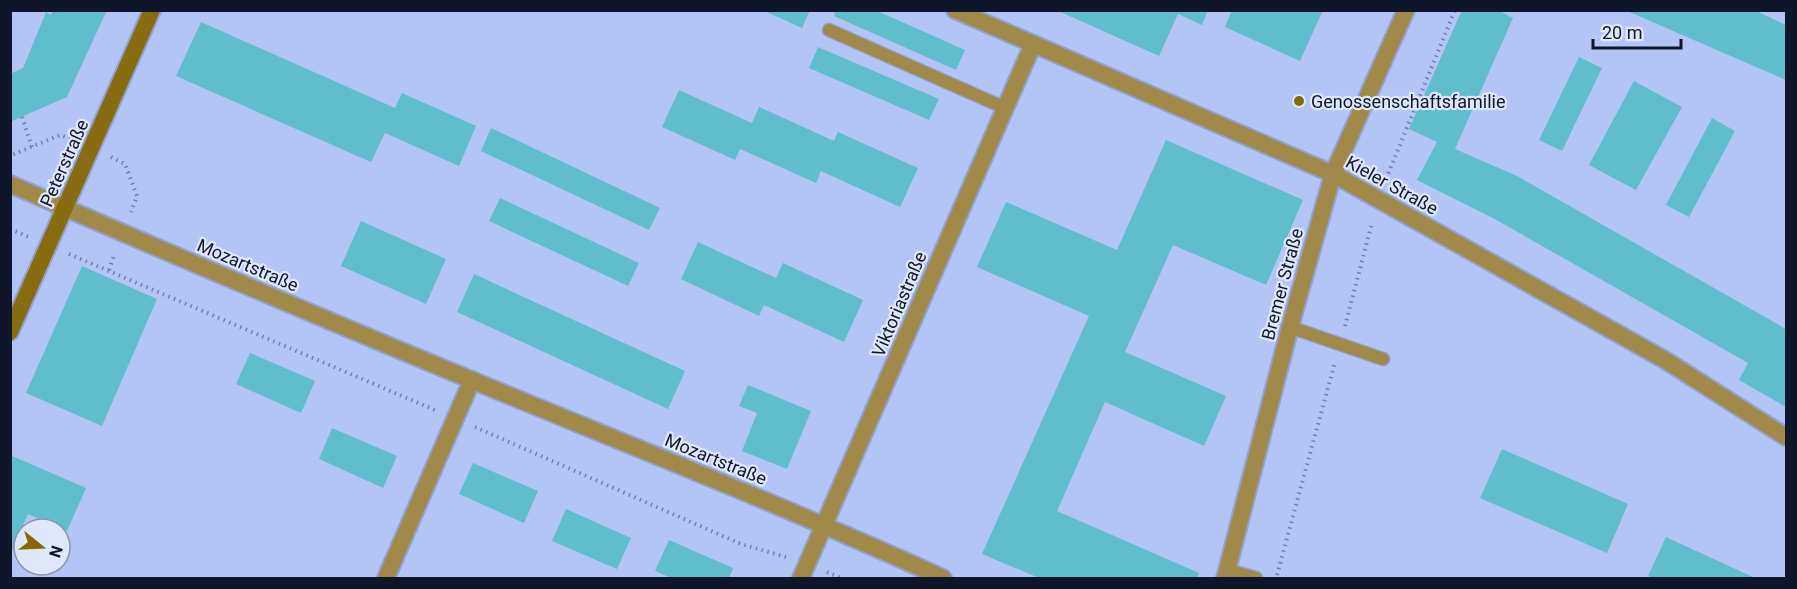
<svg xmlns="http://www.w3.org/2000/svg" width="1797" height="589" font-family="Roboto,sans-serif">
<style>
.building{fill:#60bdcc}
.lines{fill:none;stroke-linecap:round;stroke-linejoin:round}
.service-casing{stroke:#92a2ce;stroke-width:15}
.minor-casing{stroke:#92a2ce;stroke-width:20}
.secondary-casing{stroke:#92a2ce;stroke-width:20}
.path{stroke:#7482a9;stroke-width:4;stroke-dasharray:1.5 4.5;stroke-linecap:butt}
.service{stroke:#a1894a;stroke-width:12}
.minor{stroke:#a1894a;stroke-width:16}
.secondary{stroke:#886c11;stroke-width:16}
.poi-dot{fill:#866904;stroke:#dfe7fa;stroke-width:2}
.labels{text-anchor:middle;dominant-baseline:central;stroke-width:4.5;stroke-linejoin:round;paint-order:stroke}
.poi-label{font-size:18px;fill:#0f162c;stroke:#dfe7fa;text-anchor:start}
.street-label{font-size:18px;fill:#0f162c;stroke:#dfe7fa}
</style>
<rect width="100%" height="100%" fill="#b3c5f7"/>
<g class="building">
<path d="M53,10H107L67,97L10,122V74L23,68L46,12L51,15Z"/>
<path d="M762,10H810L802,28Z"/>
<path d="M836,10H875L965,50L956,70L834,16Z"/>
<path d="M1056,10H1208L1202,25L1178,14L1159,56Z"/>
<path d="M1232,10H1323L1300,61L1225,27Z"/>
<path d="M1462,10H1497L1513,18L1455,149L1517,176L1786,329V407L1739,380L1748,363L1493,218L1417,180L1437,142L1409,129Z"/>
<path d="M1625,10H1754L1786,25V80Z"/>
<path d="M201,22L395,108L402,93L476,126L459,166L385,133L371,162L176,76Z"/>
<path d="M818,47L939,99L929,120L809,68Z"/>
<path d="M1579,57L1602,68L1562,151L1539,140Z"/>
<path d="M1634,81L1682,107L1636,190L1589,165Z"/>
<path d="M679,90L752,123L759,107L834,141L838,132L918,168L900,207L821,171L816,183L740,149L735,160L662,127Z"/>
<path d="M1712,118L1735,131L1689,217L1666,205Z"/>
<path d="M491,128L660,208L649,230L481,151Z"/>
<path d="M1166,140L1303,200L1266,285L1173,245L1125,352L1226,396L1204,446L1105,402L1057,511L1199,573L1197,578H1039L982,554L1089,316L977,267L1006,202L1117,250Z"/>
<path d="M500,198L639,263L628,286L489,221Z"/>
<path d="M361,221L446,259L426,304L341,266Z"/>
<path d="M698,242L776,278L783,263L863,300L844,342L764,305L759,316L681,279Z"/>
<path d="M82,266L157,299L102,426L26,393Z"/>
<path d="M474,274L685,371L668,409L457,312Z"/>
<path d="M250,353L315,381L301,413L236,384Z"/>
<path d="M748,385L811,411L787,469L742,451L757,413L739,406Z"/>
<path d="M332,428L397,456L383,488L319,459Z"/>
<path d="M1502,449L1628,504L1607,553L1480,498Z"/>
<path d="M10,455L86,488L67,531L28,514L10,555Z"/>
<path d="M473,463L538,491L524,523L459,494Z"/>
<path d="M566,509L631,538L617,569L552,541Z"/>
<path d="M1666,537L1755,578H1653L1648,576Z"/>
<path d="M669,540L733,568L729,578H671L655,571Z"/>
</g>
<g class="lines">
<defs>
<g id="service">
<path d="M829,30L1005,108"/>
<path d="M1290,327L1383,359"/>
<path d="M1227,570L1256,578"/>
</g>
<g id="minor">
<path d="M955,10L1333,174L1665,360L1786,437"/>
<path d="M10,184C164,251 319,317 474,381C631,446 789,508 943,578"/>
<path d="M386,578L472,380"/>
<path d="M801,578L1033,44"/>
<path d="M1225,578L1290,327L1333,174L1406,10"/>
</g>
<path id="secondary" d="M10,332L152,10"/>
</defs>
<use href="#service" class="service-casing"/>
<use href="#minor" class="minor-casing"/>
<use href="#secondary" class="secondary-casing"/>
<g class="path">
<path d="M10,69L11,73"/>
<path d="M22,117L32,147"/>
<path d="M111,157L125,164L137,196L131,212"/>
<path d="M10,159L12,155L60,135L71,139"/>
<path d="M1386,179L1455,10"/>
<path d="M10,229L29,237"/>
<path d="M69,254L435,410"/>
<path d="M109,270L115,253"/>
<path d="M1345,326L1372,223"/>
<path d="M475,427L741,544L786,557"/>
<path d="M827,572L841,578"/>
<path d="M1277,575L1335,362"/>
</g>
<use href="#service" class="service"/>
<use href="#minor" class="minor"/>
<use href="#secondary" class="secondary"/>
</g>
<circle class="poi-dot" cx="1299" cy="101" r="6"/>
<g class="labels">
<g class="poi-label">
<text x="1311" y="101">Genossenschaftsfamilie</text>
</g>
<g class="street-label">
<text transform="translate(64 163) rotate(-66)">Peterstraße</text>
<text transform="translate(1392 185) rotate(29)">Kieler Straße</text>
<text transform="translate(248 265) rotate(23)">Mozartstraße</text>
<text transform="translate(1282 284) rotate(-75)">Bremer Straße</text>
<text transform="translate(899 304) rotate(-67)">Viktoriastraße</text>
<text transform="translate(716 459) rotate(22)">Mozartstraße</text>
</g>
</g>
<rect width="1797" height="589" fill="none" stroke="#0f162c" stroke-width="24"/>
<g transform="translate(42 547) rotate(108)"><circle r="28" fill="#dfe7fa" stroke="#8c93a8" stroke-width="1.5"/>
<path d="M0-4.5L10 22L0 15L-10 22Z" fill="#866904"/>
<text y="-9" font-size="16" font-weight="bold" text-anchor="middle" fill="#0f162c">N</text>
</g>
<path d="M1593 39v9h88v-9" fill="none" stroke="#0f162c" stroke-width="3"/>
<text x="1602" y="39" font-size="18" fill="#0f162c" stroke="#dfe7fa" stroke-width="4.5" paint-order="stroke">20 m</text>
</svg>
